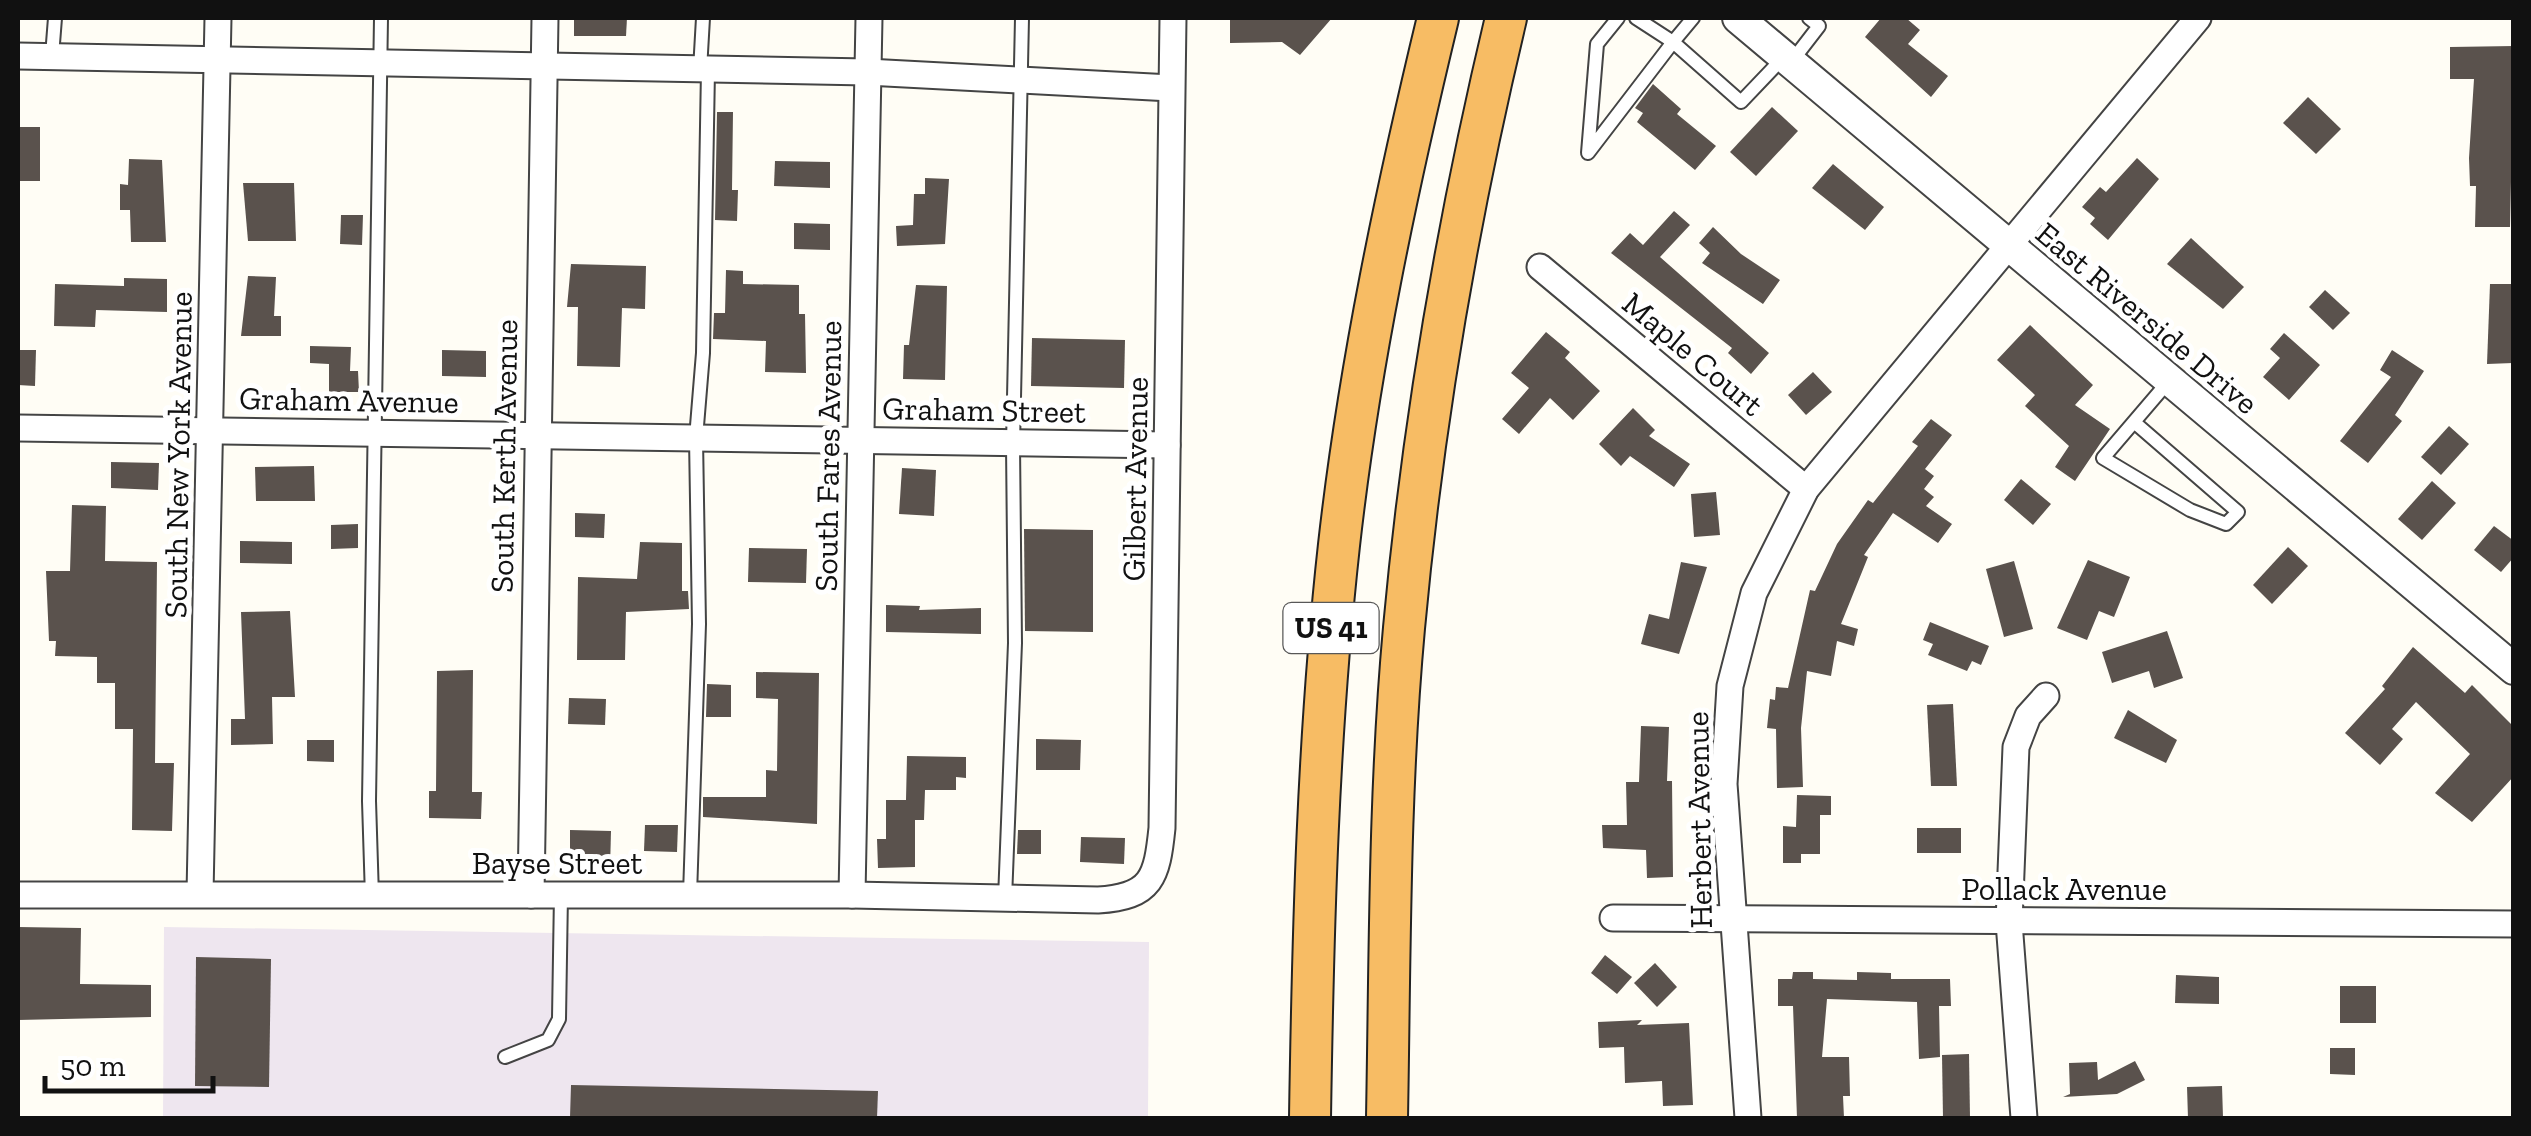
<svg xmlns="http://www.w3.org/2000/svg" width="2531" height="1136" font-family="'Zilla Slab',serif">
<style>
.industrial{fill:#eee6ef}
.building{fill:#5a524d}
.lines{fill:none;stroke-linecap:round;stroke-linejoin:round}
.service-casing{stroke:#444;stroke-width:16}
.minor-casing{stroke:#444;stroke-width:29}
.tertiary-casing{stroke:#444;stroke-width:34}
.trunk-casing{stroke:#222;stroke-width:44}
.service{stroke:#fff;stroke-width:12}
.minor{stroke:#fff;stroke-width:25}
.tertiary{stroke:#fff;stroke-width:30}
.trunk{stroke:#f7bc64;stroke-width:40}
.labels{text-anchor:middle;dominant-baseline:central;stroke-width:10;stroke-linejoin:round;paint-order:stroke}
.shield{fill:#fff;stroke:#585858;stroke-width:2.5}
.shield-label{font-size:30px;font-weight:bold;fill:#111}
.street-label{font-size:32px;fill:#111;stroke:#fff}
</style>
<rect width="100%" height="100%" fill="#fffdf5"/>
<path class="industrial" d="M164,927L1149,942L1148,1118H163Z"/>
<g class="building">
<path d="M574,18H627L626,36H574Z"/>
<path d="M1230,18H1332L1300,55L1282,42L1230,43Z"/>
<path d="M1881,18H1906L1920,30L1908,44L1948,76L1931,97L1865,37Z"/>
<path d="M2514,46L2510,227H2475L2476,186H2470L2469,158L2474,79H2450V47Z"/>
<path d="M1653,84L1681,109L1677,114L1716,146L1695,170L1637,122L1643,113L1635,108Z"/>
<path d="M2308,97L2341,129L2316,154L2283,123Z"/>
<path d="M1772,107L1798,131L1756,176L1730,152Z"/>
<path d="M717,112H733L732,190H738L737,221L715,220Z"/>
<rect x="18" y="127" width="22" height="54"/>
<path d="M2137,158L2159,179L2108,240L2090,224L2095,218L2082,207L2100,187L2106,192Z"/>
<path d="M129,159L162,160L166,242H131L130,210H120V184L128,185Z"/>
<path d="M775,161L830,162V188L774,186Z"/>
<path d="M1833,164L1884,207L1865,230L1812,188Z"/>
<path d="M925,178L949,179L945,244L897,246L896,226L913,225L914,194H925Z"/>
<path d="M243,183H294L296,241H248Z"/>
<path d="M1674,211L1690,225L1660,257L1769,353L1751,374L1728,353L1732,348L1611,253L1630,233L1643,245Z"/>
<path d="M341,215H363L362,245L340,244Z"/>
<path d="M794,223L830,224V250L794,249Z"/>
<path d="M1713,227L1741,254L1780,280L1763,304L1702,263L1710,253L1699,243Z"/>
<path d="M2191,238L2244,287L2223,309L2167,264Z"/>
<path d="M571,264L646,266L645,309L622,308L620,367L577,366L578,307H567Z"/>
<path d="M726,270L743,271V284L799,285V314H805L806,373L765,372L766,341L713,339L714,313H725Z"/>
<path d="M248,276L276,277L274,316H281V336H241Z"/>
<path d="M124,278L167,279V312L96,310L95,327L54,326L55,284L124,286Z"/>
<path d="M2490,284H2514L2513,363L2487,364Z"/>
<path d="M916,285L947,286L945,380L903,379L904,345H909Z"/>
<path d="M2325,290L2350,313L2333,330L2309,307Z"/>
<path d="M2030,325L2093,385L2075,405L2110,429L2075,481L2055,467L2069,446L2025,406L2035,395L1997,360Z"/>
<path d="M1546,332L1570,352L1565,358L1600,391L1573,420L1550,398L1519,434L1502,419L1529,388L1511,373Z"/>
<path d="M2284,333L2320,365L2289,400L2263,377L2280,358L2270,349Z"/>
<path d="M1032,338L1125,340L1124,388L1031,386Z"/>
<path d="M310,346L351,347L350,371H358L359,392H329V364L310,363Z"/>
<path d="M18,350H36L35,386L18,385Z"/>
<path d="M442,350L486,351V377L442,376Z"/>
<path d="M2392,350L2424,371L2395,415L2402,421L2368,463L2340,441L2391,377L2380,370Z"/>
<path d="M1813,372L1832,392L1806,415L1788,395Z"/>
<path d="M1633,408L1655,430L1649,436L1690,464L1674,487L1630,456L1621,466L1599,444Z"/>
<path d="M1931,419L1952,435L1925,469L1934,476L1924,489L1934,497L1926,506L1952,524L1938,543L1893,513L1864,555L1868,557L1841,624L1858,629L1854,646L1837,641L1831,676L1807,671L1801,728L1803,787L1777,788L1776,729L1767,728L1770,699L1775,700L1776,687L1788,688L1810,590L1815,591L1837,544L1868,500L1873,503L1918,446L1912,442Z"/>
<path d="M2449,426L2469,444L2441,475L2421,457Z"/>
<path d="M111,462L159,463L158,490L111,488Z"/>
<path d="M314,466L315,501H256L255,467Z"/>
<path d="M902,468L936,470L934,516L899,514Z"/>
<path d="M2021,479L2051,504L2033,525L2004,500Z"/>
<path d="M2432,481L2456,503L2422,540L2398,519Z"/>
<path d="M1716,492L1720,535L1694,537L1691,494Z"/>
<path d="M72,505L106,506L105,561L157,562L155,763H174L172,831L132,830L133,729H115V683H97V657L55,656L56,641H49L46,571H70Z"/>
<path d="M575,513L605,514L604,538L575,537Z"/>
<path d="M358,524V548L331,549V525Z"/>
<path d="M2494,526L2514,541V557L2501,572L2474,550Z"/>
<path d="M1024,529L1093,530V632L1025,631Z"/>
<path d="M240,541L292,542V564L240,563Z"/>
<path d="M640,542L682,543V591H688L689,609L626,612L625,660H577L578,577L637,579Z"/>
<path d="M2288,547L2308,566L2272,604L2253,585Z"/>
<path d="M749,548L807,549L806,583L748,582Z"/>
<path d="M2088,560L2130,577L2114,617L2099,611L2087,640L2057,628Z"/>
<path d="M2014,561L2033,629L2004,637L1986,569Z"/>
<path d="M1681,562L1707,567L1679,654L1641,644L1649,614L1669,619Z"/>
<path d="M886,605L920,606L919,610L981,608V634L886,632Z"/>
<path d="M290,611L295,697H272L273,744L231,745V719H245L241,612Z"/>
<path d="M1930,622L1989,646L1981,665L1972,661L1967,671L1928,655L1933,644L1923,640Z"/>
<path d="M2167,631L2183,678L2154,688L2149,671L2112,683L2102,652Z"/>
<path d="M2413,647L2465,693L2472,685L2514,727V776L2472,822L2435,793L2470,754L2416,702L2392,729L2403,739L2380,765L2345,733L2385,689L2382,686Z"/>
<path d="M473,670L472,792H482L481,819L429,818V791H436L437,671Z"/>
<path d="M756,672L819,673L817,824L703,817V797H766V770L777,771L778,699L756,698Z"/>
<path d="M707,684L731,685V717H706Z"/>
<path d="M569,698L606,699L605,725L568,724Z"/>
<path d="M1953,704L1957,786H1931L1927,705Z"/>
<path d="M2128,710L2177,740L2166,763L2114,738Z"/>
<path d="M1641,726L1669,727L1667,781H1672L1673,877L1647,878L1646,850L1603,848L1602,825H1627L1626,782H1639Z"/>
<path d="M1036,739L1081,740L1080,770H1036Z"/>
<path d="M307,740H334V762L307,761Z"/>
<path d="M907,756L966,757V778L956,777V790H925L924,820H915V867L878,868L877,839H886V800H906Z"/>
<path d="M1797,795L1831,796V815H1820V854H1801V863H1783V826L1796,827Z"/>
<path d="M645,825H678L677,852L644,851Z"/>
<rect x="1917" y="828" width="44" height="25"/>
<path d="M570,830L611,831L610,869L570,868Z"/>
<path d="M1018,830H1041V854H1017Z"/>
<path d="M1081,837L1125,838L1124,864L1080,862Z"/>
<path d="M18,927L81,928L80,984L151,985V1017L18,1020Z"/>
<path d="M1605,955L1632,977L1617,994L1591,973Z"/>
<path d="M196,957L271,959L269,1087L195,1086Z"/>
<path d="M1655,963L1677,987L1657,1007L1634,983Z"/>
<path d="M1793,972H1813V979L1857,980V972L1891,973V979H1950L1951,1006H1939L1940,1057L1919,1059L1917,1002L1827,999L1822,1057H1849L1850,1096H1843L1844,1118H1797L1793,1006H1778V979H1792Z"/>
<path d="M2176,975L2219,977V1004L2175,1003Z"/>
<rect x="2340" y="986" width="36" height="37"/>
<path d="M1642,1020L1637,1025L1689,1023L1693,1105L1663,1106L1662,1081L1625,1083L1624,1047L1599,1048L1598,1022Z"/>
<path d="M2330,1048H2355V1075L2330,1074Z"/>
<path d="M1969,1054L1970,1118H1943L1942,1055Z"/>
<path d="M2135,1061L2145,1080L2117,1094L2063,1097L2070,1094L2069,1063L2097,1062L2098,1080Z"/>
<path d="M571,1085L878,1091L877,1118H570Z"/>
<path d="M2222,1086L2223,1117L2188,1118L2187,1087Z"/>
</g>
<g class="lines">
<defs>
<g id="service">
<path d="M1618,18L1597,44L1588,153L1673,42L1636,18"/>
<path d="M1693,18L1673,42L1741,102L1783,58"/>
<path d="M52,56L55,18"/>
<path d="M1792,61L1819,26L1809,18"/>
<path d="M700,70L703,18"/>
<path d="M2134,422L2238,512L2226,524L2190,510L2103,458L2168,382"/>
<path d="M690,895L699,624L696,438L703,353L708,70"/>
<path d="M372,897L369,801L381,18"/>
<path d="M1005,899L1015,643L1013,445L1022,18"/>
<path d="M505,1057L548,1040L559,1019L561,894"/>
</g>
<g id="minor">
<path d="M18,56L867,72L1171,88"/>
<path d="M1540,267L1806,489"/>
<path d="M18,428L1167,445"/>
<path d="M200,894L218,18"/>
<path d="M18,895H852L1098,900C1152,897 1157,877 1162,828L1173,18"/>
<path d="M531,895L545,18"/>
<path d="M852,895L869,18"/>
<path d="M1613,918L2514,924"/>
<path d="M1748,1118L1724,784L1730,686L1754,593L1806,489L2198,18"/>
<path d="M2024,1118L2009,922L2016,747L2028,716L2046,696"/>
</g>
<path id="tertiary" d="M1738,18L2514,669"/>
<g id="trunk">
<path d="M1310,1118C1313,927 1318,735 1339,545C1359,367 1396,192 1438,18"/>
<path d="M1387,1118C1390,955 1389,791 1404,628C1423,421 1458,219 1506,18"/>
</g>
</defs>
<use href="#service" class="service-casing"/>
<use href="#minor" class="minor-casing"/>
<use href="#tertiary" class="tertiary-casing"/>
<use href="#trunk" class="trunk-casing"/>
<use href="#service" class="service"/>
<use href="#minor" class="minor"/>
<use href="#tertiary" class="tertiary"/>
<use href="#trunk" class="trunk"/>
</g>
<g class="labels">
<rect class="shield" x="1283.5" y="603" width="95" height="50" rx="8"/>
<g class="shield-label">
<text x="1331" y="628">US 41</text>
</g>
<g class="street-label">
<text transform="translate(2147 318) rotate(40)">East Riverside Drive</text>
<text transform="translate(1693 354) rotate(40)">Maple Court</text>
<text transform="translate(349 400) rotate(1)">Graham Avenue</text>
<text transform="translate(984 410) rotate(1)">Graham Street</text>
<text transform="translate(178 455) rotate(-89)">South New York Avenue</text>
<text transform="translate(504 456) rotate(-89)">South Kerth Avenue</text>
<text transform="translate(828 456) rotate(-89)">South Fares Avenue</text>
<text transform="translate(1135 479) rotate(-89)">Gilbert Avenue</text>
<text transform="translate(1699 820) rotate(-91)">Herbert Avenue</text>
<text x="557" y="863">Bayse Street</text>
<text x="2064" y="889">Pollack Avenue</text>
</g>
</g>
<rect width="2531" height="1136" fill="none" stroke="#111111" stroke-width="40"/>
<path d="M45 1076v15h168v-15" fill="none" stroke="#111111" stroke-width="5"/>
<text x="60" y="1076" font-size="30" fill="#111111" stroke="#ffffff" stroke-width="8" paint-order="stroke">50 m</text>
</svg>
